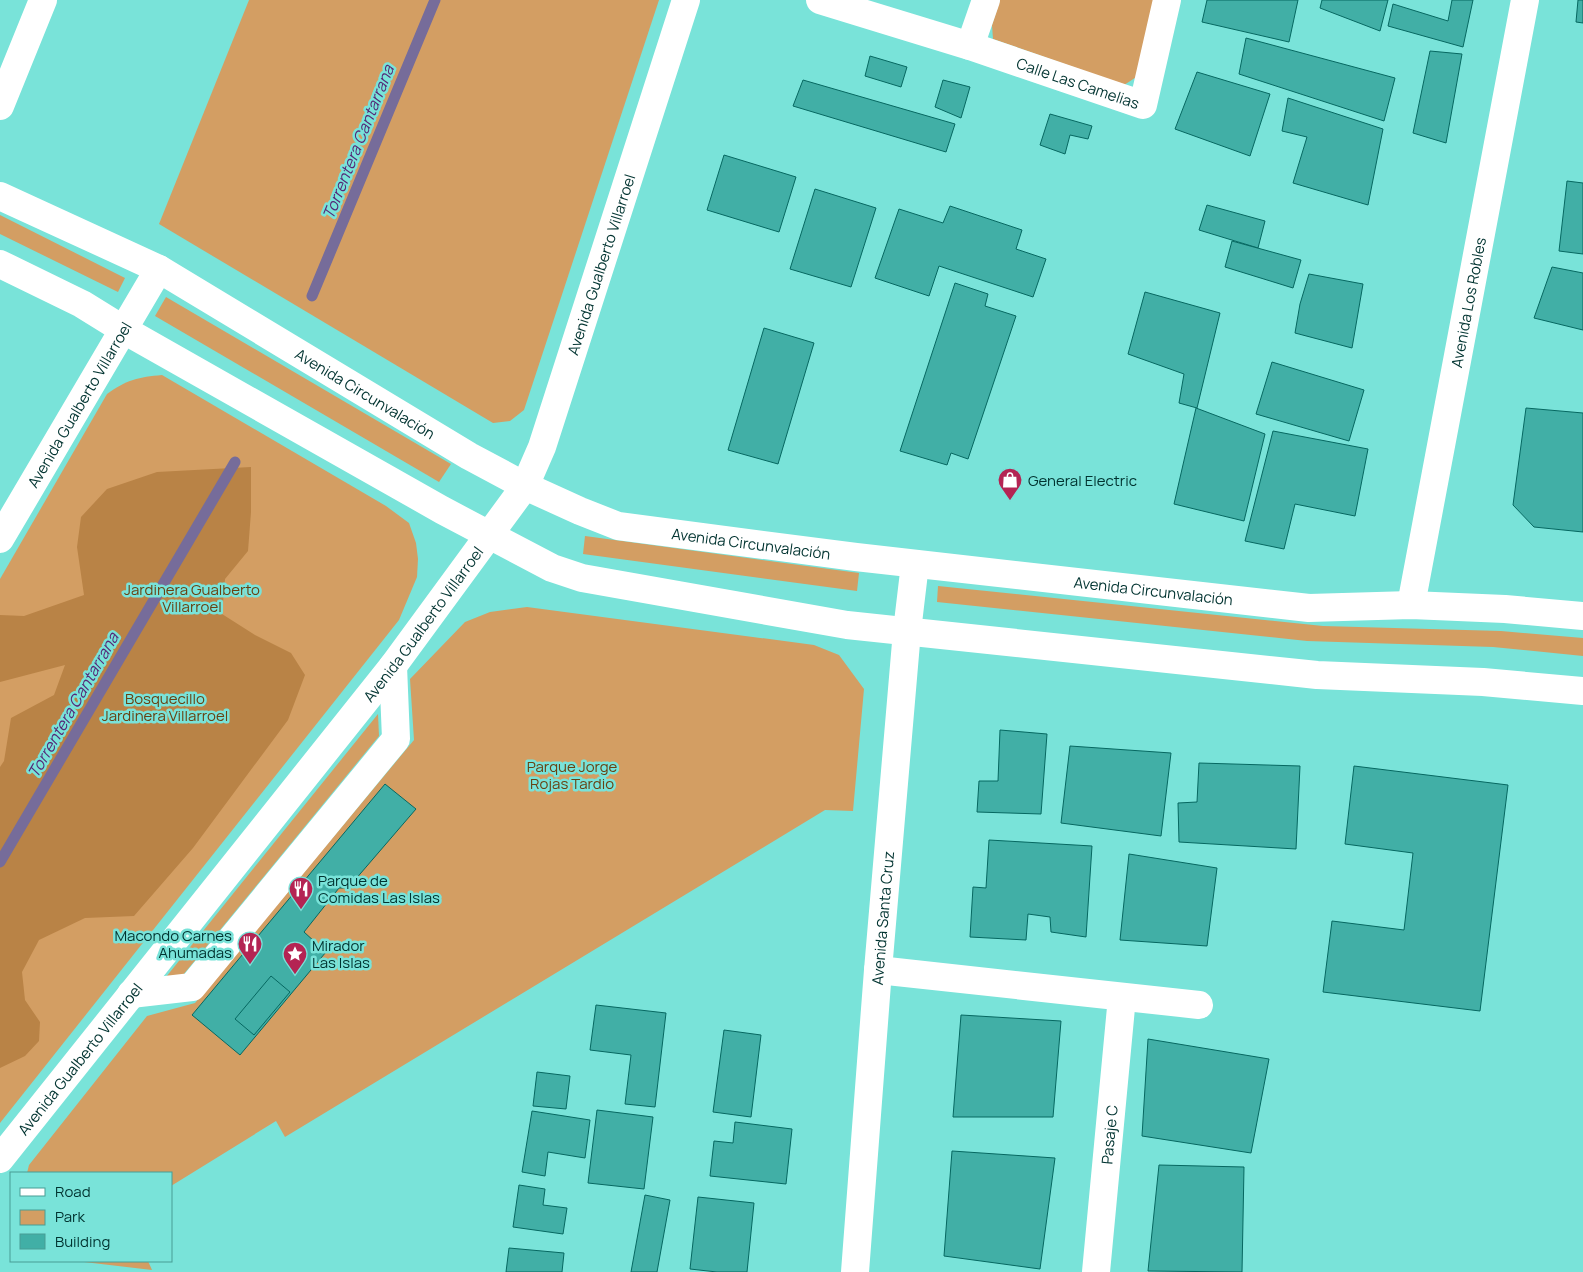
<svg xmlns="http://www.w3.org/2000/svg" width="1583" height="1272" font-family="Manrope,sans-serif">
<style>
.green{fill:#d39e63}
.forest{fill:#b98346}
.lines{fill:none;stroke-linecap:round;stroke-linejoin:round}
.stream{stroke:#766c9a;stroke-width:11}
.building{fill:#41afa6;stroke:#066861}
.minor{stroke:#fff;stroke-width:28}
.major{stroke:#fff;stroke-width:28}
.highway{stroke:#fff;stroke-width:28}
.labels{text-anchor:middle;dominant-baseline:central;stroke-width:5;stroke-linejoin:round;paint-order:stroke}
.street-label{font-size:15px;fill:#013330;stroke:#79e3d9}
.poi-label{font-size:15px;fill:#013330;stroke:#79e3d9;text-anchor:start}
.park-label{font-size:15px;fill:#684213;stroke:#79e3d9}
.water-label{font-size:16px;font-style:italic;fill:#552877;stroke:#79e3d9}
</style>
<rect width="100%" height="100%" fill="#79e3d9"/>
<g class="green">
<path d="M249,0H659L524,410L510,421L493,423L159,224Z"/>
<path d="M1000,0H1154L1138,76L1124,85L993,39L992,25Z"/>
<path d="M0,215L125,278L118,292L0,234Z"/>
<path d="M166,297L451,464L439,482L155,316Z"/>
<path d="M162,375L386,506L409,523L416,543L418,559L417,577L399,620L0,1123V579L107,394C126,380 139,377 162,375Z"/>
<path d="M585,536L859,573L857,591L583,554Z"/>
<path d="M938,586L1323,626L1501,631L1583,638V656L1493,647L1307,641L937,602Z"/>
<path d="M527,607L814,645L839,655L864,689L853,811L825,810L285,1137L276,1121L171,1186V1173H27L29,1165L147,1016L195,1003L414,740L410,679L465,622L490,612Z"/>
<path d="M378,714L379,736L183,975L166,977Z"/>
<path d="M76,1261H148L152,1270L84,1262Z"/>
</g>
<path class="forest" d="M251,467V512L248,551L225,579L222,614L255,635L291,653L305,675L288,720L193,848L134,916L85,918L39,940L22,972L25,1000L40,1022L39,1041L25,1056L0,1068V767L4,761L11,718L54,695L65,665L0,682V615L24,616L84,595L77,547L81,517L107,489L157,472Z"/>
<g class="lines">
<g class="stream">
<path d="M312,296L435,0"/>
<path d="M0,862L235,462"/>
</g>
</g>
<g class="building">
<path d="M1207,0H1298L1289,42L1202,22Z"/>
<path d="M1322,0H1388L1380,31L1320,8Z"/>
<path d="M1452,0H1473L1463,47L1388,26L1393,4L1448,21Z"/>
<path d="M1578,0H1583V23L1576,22Z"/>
<path d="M1246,38L1395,78L1384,121L1239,74Z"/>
<path d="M1430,51L1462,54L1446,143L1413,133Z"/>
<path d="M870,56L907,67L901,87L865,76Z"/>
<path d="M1197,72L1270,94L1250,156L1175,129Z"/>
<path d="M803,80L955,124L946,152L793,106Z"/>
<path d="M943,80L970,87L961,118L935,107Z"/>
<path d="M1288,98L1383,129L1368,205L1293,183L1307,137L1282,131Z"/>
<path d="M1050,114L1092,126L1088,139L1070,135L1065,154L1040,145Z"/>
<path d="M724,155L796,177L779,232L707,210Z"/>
<path d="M1567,181L1583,183V254L1559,251Z"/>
<path d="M815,189L876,208L851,287L790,269Z"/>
<path d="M1207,205L1265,221L1258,248L1199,230Z"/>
<path d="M950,206L1022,230L1016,249L1046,259L1033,297L939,266L929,296L875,278L899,209L943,223Z"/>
<path d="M1232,241L1301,260L1293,288L1225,267Z"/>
<path d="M1552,267L1583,273V330L1534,318Z"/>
<path d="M1309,274L1363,284L1352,348L1295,333L1300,304Z"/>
<path d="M955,283L988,294L985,306L1016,316L968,459L951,453L947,465L900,451Z"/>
<path d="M1145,292L1220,313L1197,408L1179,403L1184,374L1128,354Z"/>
<path d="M764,328L814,343L778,464L728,450Z"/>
<path d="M1272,362L1364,390L1349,441L1256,414Z"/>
<path d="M1196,408L1265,434L1244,521L1174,504Z"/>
<path d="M1526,408L1583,413V532L1534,527L1513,505Z"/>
<path d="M1273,431L1368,449L1355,516L1295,504L1284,549L1245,541Z"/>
<path d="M1000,730L1047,734L1041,814L977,812L979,781H998Z"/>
<path d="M1070,746L1171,753L1161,836L1061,823Z"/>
<path d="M1199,763L1300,766L1296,849L1179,842L1178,803L1197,802Z"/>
<path d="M1354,766L1508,785L1480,1011L1323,992L1332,921L1404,930L1413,853L1345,844Z"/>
<path d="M385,784L416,809L348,888H339L304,932L326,952L240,1055L192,1015Z"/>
<path d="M989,840L1092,846L1086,937L1051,932L1050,917L1028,914L1026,940L970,937L973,887L986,888Z"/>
<path d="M1129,854L1217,868L1207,946L1120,940Z"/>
<path d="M271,976L290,992L254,1035L235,1019Z"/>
<path d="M596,1005L666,1013L655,1107L625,1104L631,1055L590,1050Z"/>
<path d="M961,1015L1061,1021L1053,1117H953Z"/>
<path d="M724,1030L761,1035L751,1117L713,1112Z"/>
<path d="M1148,1039L1269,1059L1251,1153L1142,1136Z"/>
<path d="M537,1072L570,1076L566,1109L533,1106Z"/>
<path d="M597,1110L653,1117L644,1189L588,1183Z"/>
<path d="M532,1111L590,1120L585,1158L548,1152L545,1176L522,1172Z"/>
<path d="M735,1122L792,1129L786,1184L710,1176L714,1141L733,1143Z"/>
<path d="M952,1151L1055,1158L1040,1269L944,1256Z"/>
<path d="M1159,1165L1244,1167L1242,1272L1148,1271Z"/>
<path d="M519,1185L545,1189L543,1205L567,1208L563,1234L513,1227Z"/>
<path d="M645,1195L670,1200L657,1272H631Z"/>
<path d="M698,1197L754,1203L747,1272H717L690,1269Z"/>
<path d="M509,1248L564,1253L562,1272H506Z"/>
</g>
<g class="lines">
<g class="minor">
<path id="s1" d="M820,0L970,46L1143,105L1167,0"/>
<path d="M970,46L986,0"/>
<path d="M0,106L43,0"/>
<path id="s2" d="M0,539L159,269"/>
<path d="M878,970L1199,1005"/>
<path d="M131,994L192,987L396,739L393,666"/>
<path id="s3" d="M0,1159L393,666L525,486L542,447L686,0"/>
<path id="s4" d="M1096,1272L1122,997"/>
</g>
<g class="major">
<path id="s5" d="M1411,605L1525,0"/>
<path id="s6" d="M855,1272L878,970L907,631L915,564"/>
</g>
<g class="highway">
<path id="s7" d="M0,196L159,269L469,456L525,486L580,511L618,526L856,557L1309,608L1411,605L1505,609L1583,616"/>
<path d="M0,264L82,304L124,330L442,510L552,568L582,578L847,625L1317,675L1483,682L1583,691"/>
</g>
</g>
<defs>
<symbol id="shop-pin" viewBox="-11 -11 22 30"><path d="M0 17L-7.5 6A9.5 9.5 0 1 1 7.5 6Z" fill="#b42453" stroke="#79e3d9"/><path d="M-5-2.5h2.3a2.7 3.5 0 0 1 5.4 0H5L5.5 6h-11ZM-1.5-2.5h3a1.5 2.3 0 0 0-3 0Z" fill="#fff"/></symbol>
<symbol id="restaurant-pin" viewBox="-11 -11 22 30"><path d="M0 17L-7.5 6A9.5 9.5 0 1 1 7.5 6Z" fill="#b42453" stroke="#79e3d9"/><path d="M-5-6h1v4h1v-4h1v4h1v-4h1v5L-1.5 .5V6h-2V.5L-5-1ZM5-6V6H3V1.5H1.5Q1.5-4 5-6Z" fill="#fff"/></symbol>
<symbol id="sight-pin" viewBox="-11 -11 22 30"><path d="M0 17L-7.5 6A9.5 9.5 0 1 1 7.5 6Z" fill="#b42453" stroke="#79e3d9"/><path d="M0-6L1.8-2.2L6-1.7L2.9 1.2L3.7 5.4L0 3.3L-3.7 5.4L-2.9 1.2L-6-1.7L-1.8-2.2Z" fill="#fff"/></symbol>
</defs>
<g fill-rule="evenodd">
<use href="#shop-pin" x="996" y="466" width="28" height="38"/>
<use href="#restaurant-pin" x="287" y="875" width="28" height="38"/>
<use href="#restaurant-pin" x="236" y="930" width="28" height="38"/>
<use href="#sight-pin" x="281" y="940" width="28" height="38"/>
</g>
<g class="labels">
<g class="street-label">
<text stroke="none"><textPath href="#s1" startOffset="271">Calle Las Camelias</textPath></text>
<text stroke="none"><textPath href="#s3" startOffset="1088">Avenida Gualberto Villarroel</textPath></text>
<text stroke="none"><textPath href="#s5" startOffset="308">Avenida Los Robles</textPath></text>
<text stroke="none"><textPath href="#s7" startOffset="416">Avenida Circunvalación</textPath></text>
<text stroke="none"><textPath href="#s2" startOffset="156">Avenida Gualberto Villarroel</textPath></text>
<text stroke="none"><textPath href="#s7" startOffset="836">Avenida Circunvalación</textPath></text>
<text stroke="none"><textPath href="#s7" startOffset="1241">Avenida Circunvalación</textPath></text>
<text stroke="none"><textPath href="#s3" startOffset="682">Avenida Gualberto Villarroel</textPath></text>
<text stroke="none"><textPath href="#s6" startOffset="355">Avenida Santa Cruz</textPath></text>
<text stroke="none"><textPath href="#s3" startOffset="128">Avenida Gualberto Villarroel</textPath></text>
<text stroke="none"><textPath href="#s4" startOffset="138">Pasaje C</textPath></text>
</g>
<g class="poi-label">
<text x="1028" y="480">General Electric</text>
<text x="318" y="880">Parque de<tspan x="318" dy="17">Comidas Las Islas</tspan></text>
<text x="232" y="935" text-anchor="end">Macondo Carnes<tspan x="232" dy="17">Ahumadas</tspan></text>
<text x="312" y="945">Mirador<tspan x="312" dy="17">Las Islas</tspan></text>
</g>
<g class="park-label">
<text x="192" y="589">Jardinera Gualberto<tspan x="192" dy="17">Villarroel</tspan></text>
<text x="165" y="698">Bosquecillo<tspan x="165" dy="17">Jardinera Villarroel</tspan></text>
<text x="572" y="766">Parque Jorge<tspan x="572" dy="17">Rojas Tardio</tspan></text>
</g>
<g class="water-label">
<text transform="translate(358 142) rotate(-68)">Torrentera Cantarrana</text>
<text transform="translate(73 705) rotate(-60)">Torrentera Cantarrana</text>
</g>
</g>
<rect x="10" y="1172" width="162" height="90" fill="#79e3d9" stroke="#499d95"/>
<rect x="20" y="1188" width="25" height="8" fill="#ffffff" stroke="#499d95"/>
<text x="55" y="1197" font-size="15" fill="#013330">Road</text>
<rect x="20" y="1210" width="25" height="15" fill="#d39e63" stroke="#499d95"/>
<text x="55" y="1222" font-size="15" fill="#013330">Park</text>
<rect x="20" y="1234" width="25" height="15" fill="#41afa6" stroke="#499d95"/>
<text x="55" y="1247" font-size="15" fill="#013330">Building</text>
</svg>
